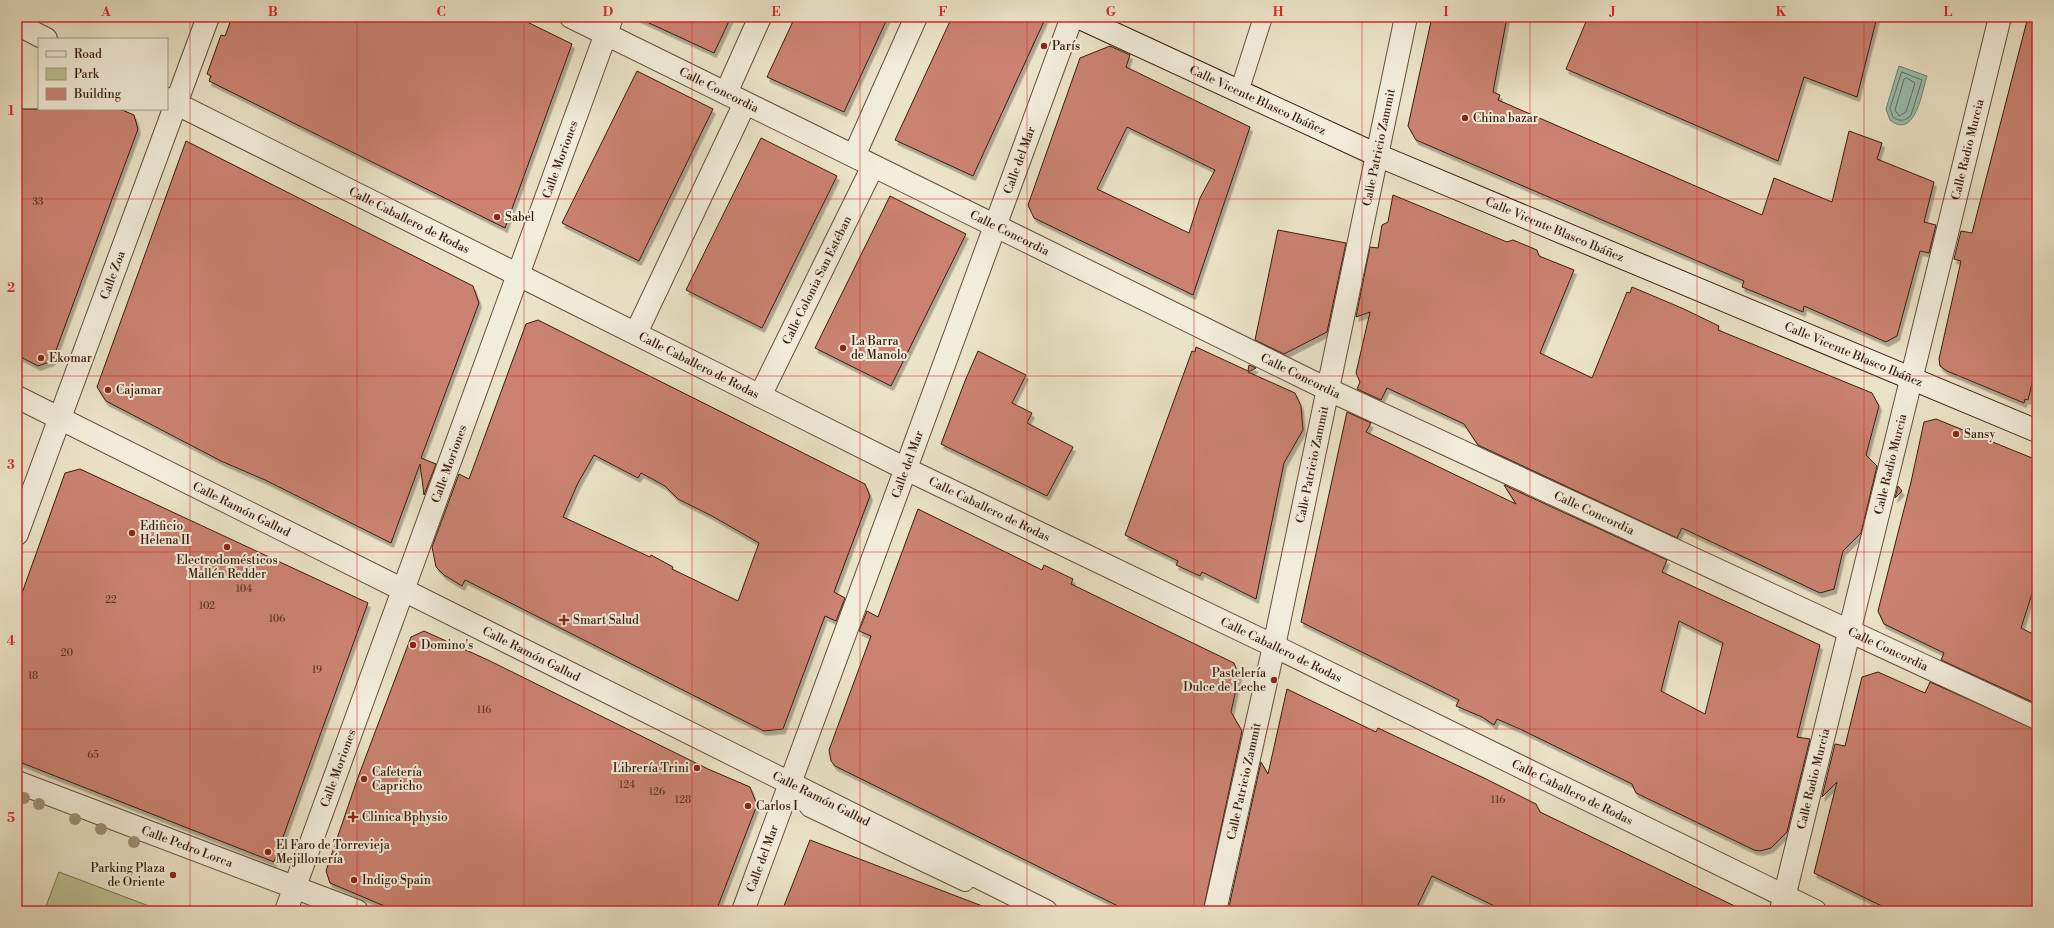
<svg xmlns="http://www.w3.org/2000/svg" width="2054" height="928" font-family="'Libre Bodoni',serif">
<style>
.green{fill:#bdc292;stroke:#7b6f4e}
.water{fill:#99bfaf;stroke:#737e6d}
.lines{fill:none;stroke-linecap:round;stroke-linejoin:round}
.shore{stroke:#696e5d;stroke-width:1}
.building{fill:#cb8272;stroke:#391c0b;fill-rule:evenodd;filter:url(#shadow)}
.lane-casing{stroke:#664e3a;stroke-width:20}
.street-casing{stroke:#664e3a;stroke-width:24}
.secondary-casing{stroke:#391c0b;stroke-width:24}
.lane{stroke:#f2eddb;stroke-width:18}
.street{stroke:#f2eddb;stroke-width:22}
.secondary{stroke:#f2eddb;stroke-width:22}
.tree{fill:#9f9177}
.grid{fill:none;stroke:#d62828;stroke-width:1;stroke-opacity:0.55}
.poi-dot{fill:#8f2418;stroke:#f2eddb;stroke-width:1.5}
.labels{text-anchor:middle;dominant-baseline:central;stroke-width:4;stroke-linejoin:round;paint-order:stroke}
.number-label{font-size:10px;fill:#5e3625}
.poi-label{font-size:12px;fill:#391c0b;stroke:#f2eddb;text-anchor:start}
.street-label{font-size:12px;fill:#391c0b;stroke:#f2eddb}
.neatline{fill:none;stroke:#d62828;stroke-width:1.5}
.grid-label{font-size:13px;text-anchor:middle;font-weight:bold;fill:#d62828}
</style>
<defs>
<filter id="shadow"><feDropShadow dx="2.5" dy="4.5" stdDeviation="0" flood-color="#0004"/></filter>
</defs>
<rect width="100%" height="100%" fill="#ebe3c8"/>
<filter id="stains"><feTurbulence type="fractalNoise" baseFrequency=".005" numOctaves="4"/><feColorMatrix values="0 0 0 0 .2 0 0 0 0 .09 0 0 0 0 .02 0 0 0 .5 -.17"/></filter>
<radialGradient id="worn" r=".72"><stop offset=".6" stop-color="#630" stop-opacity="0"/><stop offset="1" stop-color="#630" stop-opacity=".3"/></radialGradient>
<path class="green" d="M59,872L157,909L156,911H90L79,907L77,911H59L46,906Z"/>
<path class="water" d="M1899,66L1927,76C1922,92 1915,140 1890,120L1886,109Z"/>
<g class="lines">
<g class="shore">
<path d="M1902,72L1922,80L1911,115C1906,121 1899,122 1893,117L1890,109Z"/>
<path d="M1907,78L1915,83L1906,112L1899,116L1895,110L1904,79Z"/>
</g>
</g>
<g class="building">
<path d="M232,17H517L572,44L505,228L209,81L211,76L207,74L221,35L225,36Z"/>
<path d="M636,17H731L714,53Z"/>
<path d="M795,17H888L844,112L767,77Z"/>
<path d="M952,17H1046L973,176L895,140Z"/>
<path d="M1432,17H1507L1493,92L1500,95L1498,100L1762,215L1774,178L1832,202L1849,131L1882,143L1877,159L1934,182L1924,222L1936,225L1929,253L1920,251L1897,336L1886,342L1804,306L1803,312L1742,287L1744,281L1416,140L1408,126Z"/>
<path d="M1588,17H1877L1857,97L1804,77L1778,161L1566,69Z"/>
<path d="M2028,17H2037V363L2028,400L2025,399L2024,403L1947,371L1940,366L1939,359L1961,261L1954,259L1961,231L1972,233Z"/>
<path d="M1110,46L1130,55L1126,67L1250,127L1193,295L1034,218L1028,205L1080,58ZM1127,127L1215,170L1200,198L1189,233L1097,189Z"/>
<path d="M637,71L713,109L639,261L562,223Z"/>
<path d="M17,109H120L134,115L138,129L52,361L38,366L17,355Z"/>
<path d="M761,138L837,176L762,328L686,290Z"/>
<path d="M186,141L473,286L479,303L421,458L436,464L424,495L420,464L391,543L265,480L221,461L106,401L97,387Z"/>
<path d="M1393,195L1507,242L1513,240L1537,250L1539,256L1574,270L1540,353L1592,378L1627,292L1630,293L1632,287L1684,309L1719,326L1718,330L1872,393L1879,406L1866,455L1877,466L1861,533L1843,551L1834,589L1820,593L1682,528L1677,538L1478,445L1464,424L1387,388L1381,400L1357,389L1360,382L1356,373L1370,312L1356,317L1370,247L1378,248L1382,225L1388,222Z"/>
<path d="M890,196L966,234L891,386L815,348Z"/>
<path d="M1278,230L1346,243L1327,332L1284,354L1255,340Z"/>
<path d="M538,320L865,484L870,496L834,592L845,598L836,621L825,616L783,729L764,731L465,580L462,586L444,575L436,567L432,547L459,474L469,479L526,324ZM594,455L638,478L641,473L665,486L678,499L712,516L759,543L738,601L672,569L673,567L651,555L650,557L563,517L578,483Z"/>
<path d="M1196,347L1248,371L1249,365L1256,368L1248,372L1295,393L1301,406L1303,430L1284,463L1256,599L1202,572L1200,576L1176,565L1178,561L1125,535L1192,351L1195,352Z"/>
<path d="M978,351L1026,375L1012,403L1032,413L1027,423L1073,447L1047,496L941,444L965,381Z"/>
<path d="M1347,412L1371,423L1366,432L1516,504L1504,485L1667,560L1662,572L1820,645L1797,737L1810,739L1787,832L1771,848L1760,851L1754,850L1636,793L1632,784L1522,730L1497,719L1494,725L1482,717L1456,706L1459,700L1301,622ZM1679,621L1723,643L1705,714L1661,691Z"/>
<path d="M1936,419L2037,460V578L2021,628L2037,636V704L1941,660L1944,653L1884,624L1878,611L1911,482L1924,422Z"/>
<path d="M80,469L368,603L274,862L17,761V607L65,473Z"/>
<path d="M1898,486L1902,491L1895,498Z"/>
<path d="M918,509L1042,570L1044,565L1073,579L1071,584L1234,663L1239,676L1231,712L1242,731L1203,911H1128L835,766L831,761L829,750L871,636L859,631L867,611L878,617Z"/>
<path d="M424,631L488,660L708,769L750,787L757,805L716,911H396L330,883L326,871L357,780L411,637Z"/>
<path d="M1878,672L1925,693L1930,682L2037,730V911H1892L1814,873L1837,782L1822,797L1835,744L1845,746L1862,677Z"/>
<path d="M1287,689L1376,732L1378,728L1484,778L1536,804L1540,812L1745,911H1505L1432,876L1415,911H1228L1261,762L1268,774Z"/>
<path d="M810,840L990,909L989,911H782Z"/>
</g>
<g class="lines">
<defs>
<g id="lane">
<path d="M1239,92L1263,17"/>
<path d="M791,786L810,808L965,882"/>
</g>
<g id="street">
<path id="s1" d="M571,17L1327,389L2037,718"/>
<path d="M17,24L46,39"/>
<path d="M726,93L760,17"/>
<path id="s2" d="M167,99L906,469L1274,646L1815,911"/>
<path d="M854,156L916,17"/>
<path d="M636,333L745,103"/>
<path id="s3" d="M760,396L873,166"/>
<path id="s4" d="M17,397L1046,911"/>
<path id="s5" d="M17,534L208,17"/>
<path id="s6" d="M17,782L357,911"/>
<path id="s7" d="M1781,910L2000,17"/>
<path id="s8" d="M286,911L612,17"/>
<path id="s9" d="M743,911L1072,17"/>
<path id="s10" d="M1215,911L1274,646L1406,17"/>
</g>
<g id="secondary">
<path id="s11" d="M1078,17L1377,155L2037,431"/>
</g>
</defs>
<use href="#lane" class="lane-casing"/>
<use href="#street" class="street-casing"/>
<use href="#secondary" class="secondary-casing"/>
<use href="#lane" class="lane"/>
<use href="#street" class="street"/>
<use href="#secondary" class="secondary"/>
</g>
<g class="tree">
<circle cx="24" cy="798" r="6"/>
<circle cx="39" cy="804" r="6"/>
<circle cx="75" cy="819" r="6"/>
<circle cx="101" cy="829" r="6"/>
<circle cx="134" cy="842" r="6"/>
</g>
<path class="grid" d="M190,17V911M357,17V911M524,17V911M692,17V911M860,17V911M1027,17V911M1194,17V911M1362,17V911M1530,17V911M1697,17V911M1864,17V911M17,199H2037M17,376H2037M17,552H2037M17,729H2037"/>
<g class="poi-dot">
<circle cx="1044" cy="46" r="4"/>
<circle cx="1465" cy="118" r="4"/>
<circle cx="497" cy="217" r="4"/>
<circle cx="843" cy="348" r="4"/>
<circle cx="41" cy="358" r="4"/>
<circle cx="108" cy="390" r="4"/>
<circle cx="1956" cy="434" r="4"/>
<circle cx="132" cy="533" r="4"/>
<circle cx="227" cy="547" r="4"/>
<path d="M562 614h4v4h4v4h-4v4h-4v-4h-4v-4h4z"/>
<circle cx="413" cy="645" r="4"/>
<circle cx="1274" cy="680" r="4"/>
<circle cx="697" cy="768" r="4"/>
<circle cx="364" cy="779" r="4"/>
<circle cx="748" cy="806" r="4"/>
<path d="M351 811h4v4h4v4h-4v4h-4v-4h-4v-4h4z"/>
<circle cx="268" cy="852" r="4"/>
<circle cx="173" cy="875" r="4"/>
<circle cx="354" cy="880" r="4"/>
</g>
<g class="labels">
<g class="number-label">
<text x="38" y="202">33</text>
<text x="244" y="589">104</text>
<text x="111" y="600">22</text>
<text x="207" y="606">102</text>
<text x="277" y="619">106</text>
<text x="67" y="653">20</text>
<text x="317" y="670">19</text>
<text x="33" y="676">18</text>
<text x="484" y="710">116</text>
<text x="93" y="755">65</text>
<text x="627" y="785">124</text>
<text x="657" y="792">126</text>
<text x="683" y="800">128</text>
<text x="1498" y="800">116</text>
</g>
<g class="poi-label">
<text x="1052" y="46">París</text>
<text x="1473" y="118">China bazar</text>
<text x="505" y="217">Sabel</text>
<text x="851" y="341">La Barra<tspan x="851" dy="14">de Manolo</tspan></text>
<text x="49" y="358">Ekomar</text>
<text x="116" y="390">Cajamar</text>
<text x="1964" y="434">Sansy</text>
<text x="140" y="526">Edificio<tspan x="140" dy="14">Helena II</tspan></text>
<text x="227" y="560" text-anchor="middle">Electrodomésticos<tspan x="227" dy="14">Mallén Redder</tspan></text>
<text x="573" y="620">Smart Salud</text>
<text x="421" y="645">Domino's</text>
<text x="1266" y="673" text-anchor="end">Pastelería<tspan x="1266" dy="14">Dulce de Leche</tspan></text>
<text x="689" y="768" text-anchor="end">Librería Trini</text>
<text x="372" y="772">Cafetería<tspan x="372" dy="14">Capricho</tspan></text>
<text x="756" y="806">Carlos I</text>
<text x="362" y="817">Clinica Bphysio</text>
<text x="276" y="845">El Faro de Torrevieja<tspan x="276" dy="14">Mejillonería</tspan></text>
<text x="165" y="868" text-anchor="end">Parking Plaza<tspan x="165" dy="14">de Oriente</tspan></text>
<text x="362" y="880">Indigo Spain</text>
</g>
<g class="street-label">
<text stroke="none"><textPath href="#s1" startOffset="165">Calle Concordia</textPath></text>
<text stroke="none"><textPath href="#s11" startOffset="198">Calle Vicente Blasco Ibáñez</textPath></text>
<text stroke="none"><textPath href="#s10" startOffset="781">Calle Patricio Zammit</textPath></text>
<text stroke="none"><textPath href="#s7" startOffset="783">Calle Radio Murcia</textPath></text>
<text stroke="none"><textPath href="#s8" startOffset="800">Calle Moriones</textPath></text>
<text stroke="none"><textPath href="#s9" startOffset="800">Calle del Mar</textPath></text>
<text stroke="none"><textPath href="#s2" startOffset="271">Calle Caballero de Rodas</textPath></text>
<text stroke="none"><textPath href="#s11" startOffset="522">Calle Vicente Blasco Ibáñez</textPath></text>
<text stroke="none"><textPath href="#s1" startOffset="489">Calle Concordia</textPath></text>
<text stroke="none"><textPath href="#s5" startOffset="276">Calle Zoa</textPath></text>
<text stroke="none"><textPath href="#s3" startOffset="129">Calle Colonia San Estéban</textPath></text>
<text stroke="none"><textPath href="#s11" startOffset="846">Calle Vicente Blasco Ibáñez</textPath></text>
<text stroke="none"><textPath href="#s2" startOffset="595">Calle Caballero de Rodas</textPath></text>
<text stroke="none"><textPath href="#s1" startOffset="813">Calle Concordia</textPath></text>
<text stroke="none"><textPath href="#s8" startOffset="476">Calle Moriones</textPath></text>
<text stroke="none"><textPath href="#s9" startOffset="476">Calle del Mar</textPath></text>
<text stroke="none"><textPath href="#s10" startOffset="457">Calle Patricio Zammit</textPath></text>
<text stroke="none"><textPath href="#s7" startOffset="459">Calle Radio Murcia</textPath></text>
<text stroke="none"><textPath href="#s4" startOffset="251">Calle Ramón Gallud</textPath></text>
<text stroke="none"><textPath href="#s2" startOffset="919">Calle Caballero de Rodas</textPath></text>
<text stroke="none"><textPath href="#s1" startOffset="1137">Calle Concordia</textPath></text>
<text stroke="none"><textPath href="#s1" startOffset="1461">Calle Concordia</textPath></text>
<text stroke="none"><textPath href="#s2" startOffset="1243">Calle Caballero de Rodas</textPath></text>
<text stroke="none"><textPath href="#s4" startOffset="575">Calle Ramón Gallud</textPath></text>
<text stroke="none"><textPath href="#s8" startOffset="152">Calle Moriones</textPath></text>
<text stroke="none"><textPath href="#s7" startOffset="135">Calle Radio Murcia</textPath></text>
<text stroke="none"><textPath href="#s10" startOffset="133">Calle Patricio Zammit</textPath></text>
<text stroke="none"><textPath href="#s2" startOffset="1567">Calle Caballero de Rodas</textPath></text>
<text stroke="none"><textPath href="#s4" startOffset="899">Calle Ramón Gallud</textPath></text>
<text stroke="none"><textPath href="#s6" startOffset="182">Calle Pedro Lorca</textPath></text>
<text stroke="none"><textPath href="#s9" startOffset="56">Calle del Mar</textPath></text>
</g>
</g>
<rect width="2054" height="928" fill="none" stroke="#ebe3c8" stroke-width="44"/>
<rect x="38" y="38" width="130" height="72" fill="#f2eddb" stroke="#a89988"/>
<rect x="46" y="51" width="20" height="6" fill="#f2eddb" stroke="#a89988"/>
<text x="74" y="58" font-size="12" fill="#391c0b">Road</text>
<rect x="46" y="68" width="20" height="12" fill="#bdc292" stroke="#a89988"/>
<text x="74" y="78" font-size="12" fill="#391c0b">Park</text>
<rect x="46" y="88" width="20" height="12" fill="#cb8272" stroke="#a89988"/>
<text x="74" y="98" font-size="12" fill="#391c0b">Building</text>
<rect x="22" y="22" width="2010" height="884" class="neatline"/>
<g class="grid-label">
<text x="106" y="16">A</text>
<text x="273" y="16">B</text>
<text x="441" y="16">C</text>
<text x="608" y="16">D</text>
<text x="776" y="16">E</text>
<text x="943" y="16">F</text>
<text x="1111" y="16">G</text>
<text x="1278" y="16">H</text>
<text x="1446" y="16">I</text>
<text x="1613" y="16">J</text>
<text x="1781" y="16">K</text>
<text x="1948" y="16">L</text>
<text x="11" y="115">1</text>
<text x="11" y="292">2</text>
<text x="11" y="469">3</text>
<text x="11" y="645">4</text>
<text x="11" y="822">5</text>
</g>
<rect width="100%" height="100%" filter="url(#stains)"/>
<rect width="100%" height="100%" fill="url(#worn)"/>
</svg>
